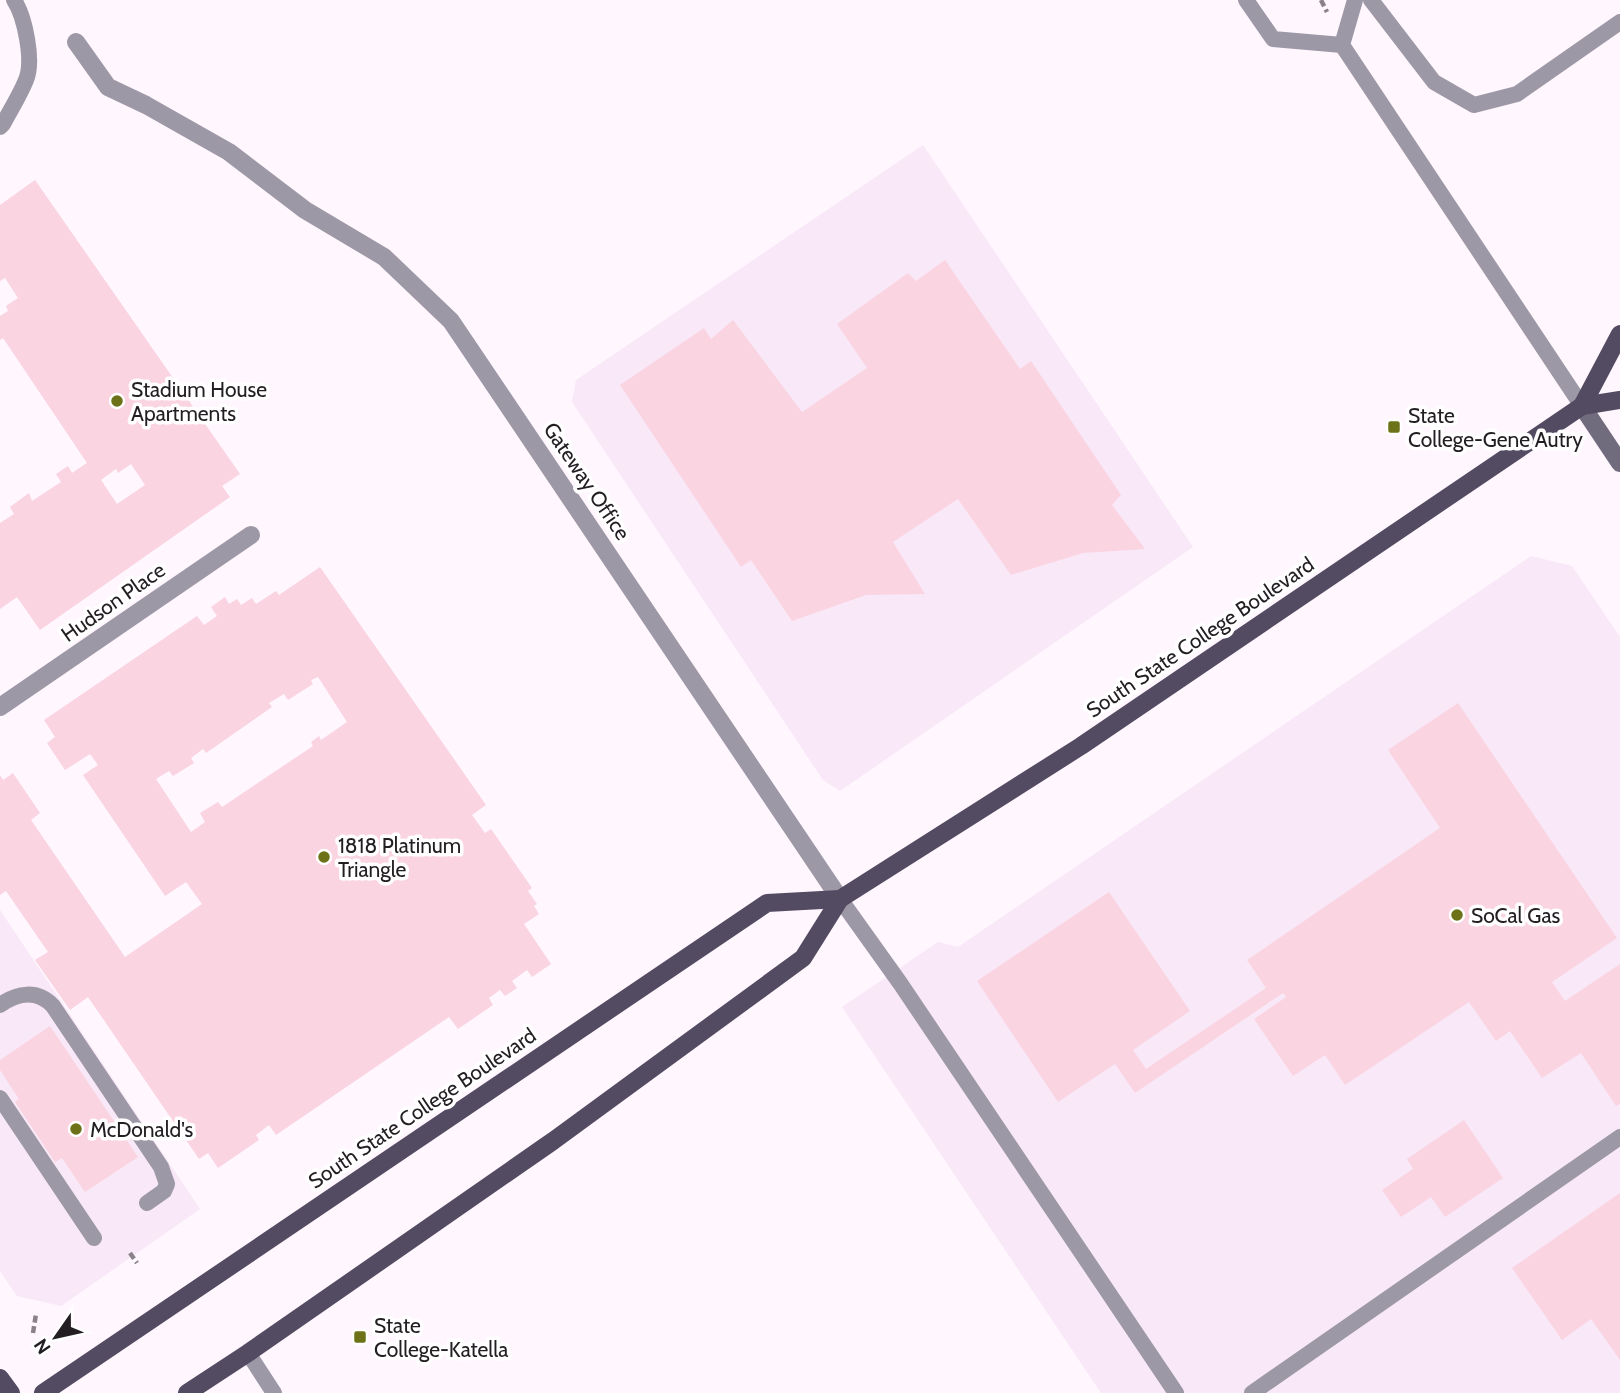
<svg xmlns="http://www.w3.org/2000/svg" width="1620" height="1393" font-family="Cabin,sans-serif">
<style>
.built{fill:#f9e8f8}
.building{fill:#fad4e0;fill-rule:evenodd}
.lines{fill:none;stroke-linecap:round;stroke-linejoin:round}
.path{stroke:#898389;stroke-width:4.5;stroke-dasharray:7 3.5;stroke-linecap:butt}
.lane{stroke:#9d98a6;stroke-width:16}
.street{stroke:#9d98a6;stroke-width:18}
.secondary{stroke:#716b7e;stroke-width:18}
.primary{stroke:#524b62;stroke-width:18}
.poi-dot{fill:#6d7219;stroke:#fff;stroke-width:2.5}
.labels{text-anchor:middle;dominant-baseline:central;stroke-width:7;stroke-linejoin:round;paint-order:stroke}
.poi-label{font-size:21px;fill:#221e22;stroke:#fff;text-anchor:start}
.street-label{font-size:21px;fill:#221e22;stroke:#fff}
</style>
<rect width="100%" height="100%" fill="#fff6fe"/>
<g class="built">
<path d="M923,145L1193,547L840,791L823,780L572,402L576,380Z"/>
<path d="M1531,556L1572,566L1620,637V1393H1101L842,1007L938,942L958,947Z"/>
<path d="M0,910L200,1209L61,1306L17,1296L0,1271Z"/>
</g>
<g class="building">
<path d="M35,180L240,474L222,486L230,497L40,630L17,597L0,609V523L14,514L10,507L29,493L32,501L61,482L56,474L68,466L72,473L87,463L3,338L0,340V316L8,311L6,306L18,298L5,278L0,281V205ZM131,464L145,485L117,504L101,480L116,469L118,473Z"/>
<path d="M945,260L1020,369L1031,361L1121,495L1112,505L1145,549L1083,553L1011,575L958,499L893,542L925,594L866,595L792,621L751,560L741,567L620,385L704,328L711,339L733,320L802,412L867,368L837,324L908,273L916,281Z"/>
<path d="M320,567L486,805L472,815L485,833L491,829L532,888L528,891L537,904L534,906L539,914L524,924L551,964L532,977L527,970L512,981L517,988L505,996L500,990L489,998L493,1005L458,1029L449,1017L276,1135L269,1125L256,1135L259,1140L218,1168L208,1153L199,1159L88,997L70,1010L35,960L48,952L6,891L0,895V775L3,780L13,773L40,813L31,820L125,957L202,904L186,882L165,896L83,775L98,765L90,754L65,770L47,743L55,737L44,720L197,616L204,625L217,616L211,607L225,597L229,604L237,599L241,605L252,598L256,604L276,591L279,595ZM318,677L347,722L321,740L319,736L311,742L313,746L222,807L218,802L200,813L205,822L191,832L156,779L169,771L173,776L194,763L191,758L203,749L206,753L272,707L269,703L284,694L288,700L313,684L311,680Z"/>
<path d="M1458,703L1617,938L1552,982L1565,1001L1620,964V1104L1616,1106L1581,1053L1542,1078L1510,1031L1496,1041L1469,1002L1345,1085L1325,1055L1293,1076L1254,1019L1286,997L1283,993L1135,1093L1115,1064L1058,1102L977,981L1109,892L1190,1011L1133,1050L1146,1069L1266,988L1247,960L1440,828L1388,750Z"/>
<path d="M50,1026L138,1157L85,1192L62,1158L55,1162L15,1102L19,1099L0,1070V1060Z"/>
<path d="M1464,1120L1503,1178L1445,1217L1431,1197L1401,1217L1382,1190L1413,1169L1407,1159Z"/>
<path d="M1620,1193V1360L1591,1319L1562,1340L1512,1268Z"/>
</g>
<g class="lines">
<g class="path">
<path d="M1321,0L1327,12"/>
<path d="M130,1253L137,1263"/>
<path d="M33,1333L36,1314"/>
</g>
<g class="lane">
<path d="M1246,0L1273,39L1342,45"/>
<path d="M1355,0L1342,45L1582,406"/>
<path d="M1371,0L1434,82L1474,105L1517,94L1620,22"/>
<path d="M0,127L3,124C11,109 20,95 26,80C34,61 25,17 14,0"/>
<path d="M840,899L900,983L1176,1393"/>
<path d="M0,1005C17,993 37,989 53,1006L161,1167L167,1184L164,1191L147,1203"/>
<path d="M0,1098L94,1238"/>
<path d="M248,1353L274,1393"/>
<path d="M1252,1393L1620,1137"/>
</g>
<g class="street">
<path d="M76,42L108,87L146,105L229,152L305,210L384,257L451,321L840,899"/>
<path d="M0,707L251,535"/>
</g>
<path class="secondary" d="M1582,406L1620,463"/>
<g class="primary">
<path d="M1582,406L1620,334"/>
<path d="M0,1378L11,1393"/>
<path d="M43,1393L767,903L840,899"/>
<path d="M187,1393L248,1353L553,1141L803,958L840,899L1081,746L1582,406L1620,400"/>
</g>
</g>
<g class="poi-dot">
<circle cx="117" cy="401" r="7"/>
<rect x="1387" y="420" width="14" height="14" rx="3.5"/>
<circle cx="324" cy="857" r="7"/>
<circle cx="1457" cy="915" r="7"/>
<circle cx="76" cy="1129" r="7"/>
<rect x="353" y="1330" width="14" height="14" rx="3.5"/>
</g>
<g class="labels">
<g class="poi-label">
<text x="131" y="389">Stadium House<tspan x="131" dy="24">Apartments</tspan></text>
<text x="1408" y="415">State<tspan x="1408" dy="24">College-Gene Autry</tspan></text>
<text x="338" y="845">1818 Platinum<tspan x="338" dy="24">Triangle</tspan></text>
<text x="1471" y="915">SoCal Gas</text>
<text x="90" y="1129">McDonald's</text>
<text x="374" y="1325">State<tspan x="374" dy="24">College-Katella</tspan></text>
</g>
<g class="street-label">
<text transform="translate(587 481) rotate(56)">Gateway Office</text>
<text transform="translate(113 602) rotate(-35)">Hudson Place</text>
<text transform="translate(1200 637) rotate(-34)">South State College Boulevard</text>
<text transform="translate(422 1108) rotate(-34)">South State College Boulevard</text>
</g>
</g>
<g transform="translate(56 1337) rotate(236)" stroke="#ffffff" stroke-width="5" paint-order="stroke">
<path d="M0-5L12 26L0 18L-12 26Z" fill="#221e22"/>
<text y="-10" font-size="19" font-weight="bold" text-anchor="middle" fill="#221e22">N</text>
</g>
</svg>
